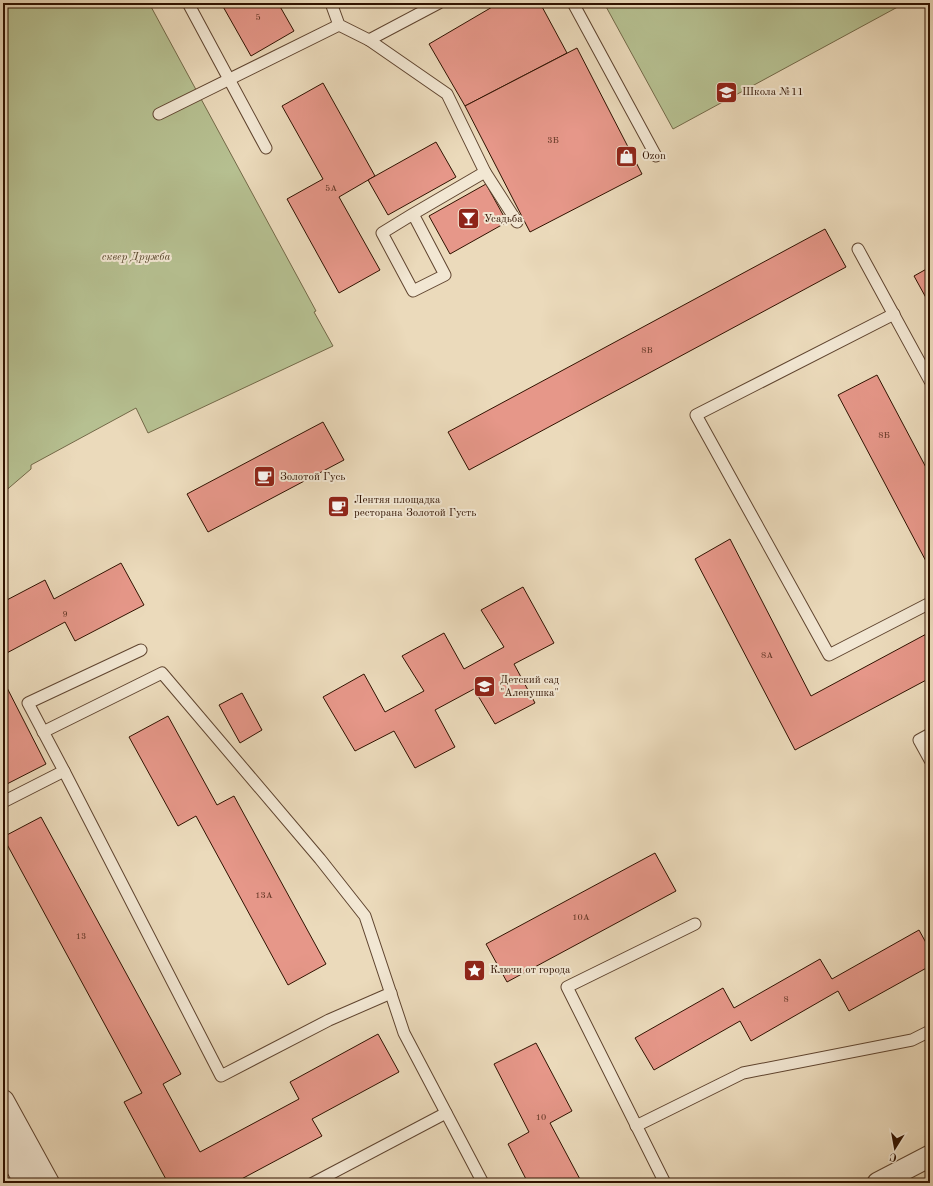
<svg xmlns="http://www.w3.org/2000/svg" width="933" height="1186" font-family="'Old Standard TT',serif">
<style>
.green{fill:#b6c091;stroke:#736948}
.building{fill:#e69789;stroke:#301200}
.lines{fill:none;stroke-linecap:round;stroke-linejoin:round}
.service-casing{stroke:#5f442f;stroke-width:13}
.minor-casing{stroke:#5f442f;stroke-width:23}
.tertiary-casing{stroke:#5f442f;stroke-width:24}
.service{stroke:#f2e7d3;stroke-width:11}
.minor{stroke:#f2e7d3;stroke-width:21}
.tertiary{stroke:#f2e7d3;stroke-width:22}
.labels{text-anchor:middle;dominant-baseline:central;stroke-width:4;stroke-linejoin:round;paint-order:stroke}
.number-label{font-size:9px;fill:#5e3322}
.poi-label{font-size:11px;fill:#301200;stroke:#f2e7d3;text-anchor:start}
.park-label{font-size:11px;font-style:italic;fill:#58462c;stroke:#f2e7d3}
</style>
<rect width="100%" height="100%" fill="#ebdabb"/>
<filter id="stains"><feTurbulence type="fractalNoise" baseFrequency=".005" numOctaves="4"/><feColorMatrix values="0 0 0 0 .2 0 0 0 0 .09 0 0 0 0 .02 0 0 0 .5 -.17"/></filter>
<radialGradient id="worn" r=".72"><stop offset=".6" stop-color="#630" stop-opacity="0"/><stop offset="1" stop-color="#630" stop-opacity=".3"/></radialGradient>
<g class="green">
<path d="M3,3H149L316,311L314,312L333,346L148,433L136,408L31,465V469L3,493Z"/>
<path d="M604,3H905L673,129Z"/>
</g>
<g class="building">
<path d="M221,3H278L294,31L251,56Z"/>
<path d="M499,3H540L567,53L465,106L429,44Z"/>
<path d="M577,48L642,174L530,232L465,106Z"/>
<path d="M323,83L375,176L339,197L380,270L339,293L287,199L323,179L282,106Z"/>
<path d="M436,142L456,177L388,215L368,180Z"/>
<path d="M486,184L507,222L450,254L429,216Z"/>
<path d="M825,229L846,267L469,470L448,432Z"/>
<path d="M930,267V305L914,276Z"/>
<path d="M877,375L930,475V564L928,565L838,395Z"/>
<path d="M323,422L344,460L208,532L187,494Z"/>
<path d="M730,539L811,696L930,632V678L795,750L695,559Z"/>
<path d="M121,563L144,605L75,641L65,622L3,655V602L45,580L54,599Z"/>
<path d="M523,587L554,643L514,664L535,703L495,724L474,689L435,710L455,747L415,768L394,731L355,751L323,697L364,674L385,712L424,691L402,656L444,633L464,669L504,647L481,610Z"/>
<path d="M3,680L46,764L3,786Z"/>
<path d="M242,693L262,730L240,743L219,705Z"/>
<path d="M168,716L217,805L234,796L326,964L288,985L196,816L178,826L129,737Z"/>
<path d="M41,817L181,1074L163,1084L200,1152L299,1099L290,1082L378,1034L399,1072L312,1119L322,1136L234,1183H168L124,1102L142,1093L3,837Z"/>
<path d="M655,853L676,891L507,982L486,944Z"/>
<path d="M919,930L930,950V966L849,1011L838,991L751,1041L740,1021L654,1070L635,1038L723,988L734,1008L820,959L832,979Z"/>
<path d="M536,1043L572,1111L550,1123L582,1183H528L508,1144L529,1132L494,1064Z"/>
</g>
<g class="lines">
<defs>
<g id="service">
<path d="M188,3L266,148"/>
<path d="M331,3L339,25L369,40L447,94L485,172L517,222"/>
<path d="M573,3L656,156"/>
<path d="M369,40L439,3"/>
<path d="M159,114L339,25"/>
<path d="M413,214L382,233L413,291L445,275L413,214L485,172"/>
<path d="M858,249L930,381"/>
<path d="M894,314L696,415L829,655L930,603"/>
<path d="M43,732L162,673L320,859L365,916L404,1033L483,1183"/>
<path d="M930,734L919,740L930,760"/>
<path d="M64,771L221,1076L329,1020L391,993"/>
<path d="M3,802L64,771L28,703L141,650"/>
<path d="M636,1126L743,1073L912,1040L930,1031"/>
<path d="M313,1183L446,1113"/>
<path d="M665,1183L567,987L695,924"/>
</g>
<path id="minor" d="M878,1183L930,1156"/>
<g id="tertiary">
<path d="M3,1101L48,1183"/>
<path d="M3,1142L26,1183"/>
</g>
</defs>
<use href="#service" class="service-casing"/>
<use href="#minor" class="minor-casing"/>
<use href="#tertiary" class="tertiary-casing"/>
<use href="#service" class="service"/>
<use href="#minor" class="minor"/>
<use href="#tertiary" class="tertiary"/>
</g>
<defs>
<symbol id="school-square" viewBox="-11 -11 22 22"><rect x="-9" y="-9" width="18" height="18" rx="4" fill="#8f2418" stroke="#f2e7d3"/><path d="M0-5L7-2L0 1L-7-2ZM-4 1L0 2.5L4 1V4Q0 6-4 4Z" fill="#fff"/></symbol>
<symbol id="shop-square" viewBox="-11 -11 22 22"><rect x="-9" y="-9" width="18" height="18" rx="4" fill="#8f2418" stroke="#f2e7d3"/><path d="M-5-2.5h2.3a2.7 3.5 0 0 1 5.4 0H5L5.5 6h-11ZM-1.5-2.5h3a1.5 2.3 0 0 0-3 0Z" fill="#fff"/></symbol>
<symbol id="bar-square" viewBox="-11 -11 22 22"><rect x="-9" y="-9" width="18" height="18" rx="4" fill="#8f2418" stroke="#f2e7d3"/><path d="M-6-5H6L.8 .8V4.5H3.5V6h-7V4.5H-.8V.8Z" fill="#fff"/></symbol>
<symbol id="cafe-square" viewBox="-11 -11 22 22"><rect x="-9" y="-9" width="18" height="18" rx="4" fill="#8f2418" stroke="#f2e7d3"/><path d="M-5.5-4.5H6V0H3Q3 3.5 0 3.5H-2.5Q-5.5 3.5-5.5 0ZM3-3.2v2h1.7v-2ZM-6 4.5H4V6H-6Z" fill="#fff"/></symbol>
<symbol id="sight-square" viewBox="-11 -11 22 22"><rect x="-9" y="-9" width="18" height="18" rx="4" fill="#8f2418" stroke="#f2e7d3"/><path d="M0-6L1.8-2.2L6-1.7L2.9 1.2L3.7 5.4L0 3.3L-3.7 5.4L-2.9 1.2L-6-1.7L-1.8-2.2Z" fill="#fff"/></symbol>
</defs>
<g fill-rule="evenodd">
<use href="#school-square" x="714" y="80" width="25" height="25"/>
<use href="#shop-square" x="614" y="144" width="25" height="25"/>
<use href="#bar-square" x="456" y="206" width="25" height="25"/>
<use href="#cafe-square" x="252" y="464" width="25" height="25"/>
<use href="#cafe-square" x="326" y="494" width="25" height="25"/>
<use href="#school-square" x="472" y="674" width="25" height="25"/>
<use href="#sight-square" x="462" y="958" width="25" height="25"/>
</g>
<g class="labels">
<g class="number-label">
<text x="258" y="17">5</text>
<text x="553" y="140">3Б</text>
<text x="331" y="188">5А</text>
<text x="647" y="350">8В</text>
<text x="884" y="435">8Б</text>
<text x="65" y="614">9</text>
<text x="767" y="655">8А</text>
<text x="264" y="895">13А</text>
<text x="581" y="917">10А</text>
<text x="81" y="936">13</text>
<text x="786" y="999">8</text>
<text x="541" y="1117">10</text>
</g>
<g class="poi-label">
<text x="742" y="92">Школа №11</text>
<text x="642" y="156">Ozon</text>
<text x="484" y="219">Усадьба</text>
<text x="280" y="477">Золотой Гусь</text>
<text x="354" y="500">Лентяя площадка<tspan x="354" dy="13">ресторана Золотой Густь</tspan></text>
<text x="500" y="680">Детский сад<tspan x="500" dy="13">"Аленушка"</tspan></text>
<text x="490" y="970">Ключи от города</text>
</g>
<g class="park-label">
<text x="136" y="257">сквер Дружба</text>
</g>
</g>
<rect width="933" height="1186" fill="none" stroke="#ebdabb" stroke-width="16"/>
<rect x="4" y="4" width="925" height="1178" fill="none" stroke="#301200" stroke-width="2"/>
<rect x="8" y="8" width="917" height="1170" fill="none" stroke="#301200"/>
<g transform="translate(895 1148) rotate(191)" stroke="#f2e7d3" stroke-width="3" paint-order="stroke">
<path d="M0-3L7 15L0 10L-7 15Z" fill="#301200"/>
<text y="-6" font-size="11" font-weight="bold" text-anchor="middle" fill="#301200">С</text>
</g>
<rect width="100%" height="100%" filter="url(#stains)"/>
<rect width="100%" height="100%" fill="url(#worn)"/>
</svg>
